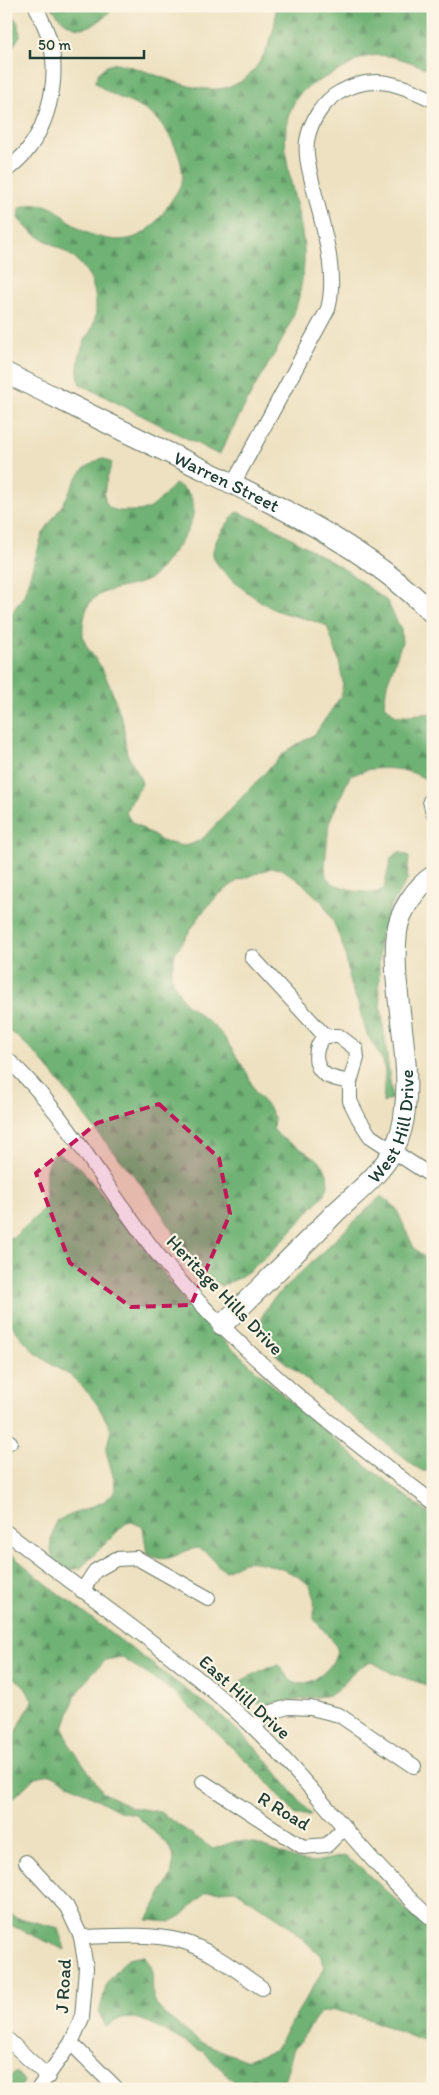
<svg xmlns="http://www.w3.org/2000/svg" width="439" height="2095" font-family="Itim,sans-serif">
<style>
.forest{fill:url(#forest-firs);stroke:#477854}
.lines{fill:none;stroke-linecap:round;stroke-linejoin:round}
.street-casing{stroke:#677665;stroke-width:16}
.secondary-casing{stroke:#677665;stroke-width:22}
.street{stroke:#fff;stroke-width:14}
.secondary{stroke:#fff;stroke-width:20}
.marked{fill:#c2185b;fill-opacity:0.2;stroke:#c2185b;stroke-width:4;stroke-dasharray:10 6;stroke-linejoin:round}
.labels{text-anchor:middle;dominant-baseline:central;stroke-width:4.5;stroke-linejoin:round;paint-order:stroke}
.street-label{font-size:19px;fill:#1f3d34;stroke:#fcf5e5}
</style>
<defs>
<pattern id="forest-firs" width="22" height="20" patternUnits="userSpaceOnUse" patternTransform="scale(1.25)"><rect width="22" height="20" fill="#6fb275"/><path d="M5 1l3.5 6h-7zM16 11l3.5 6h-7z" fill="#5b9261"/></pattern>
</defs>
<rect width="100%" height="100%" fill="#fcf5e5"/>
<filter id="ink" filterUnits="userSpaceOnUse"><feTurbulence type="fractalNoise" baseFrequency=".02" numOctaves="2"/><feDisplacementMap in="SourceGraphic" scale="10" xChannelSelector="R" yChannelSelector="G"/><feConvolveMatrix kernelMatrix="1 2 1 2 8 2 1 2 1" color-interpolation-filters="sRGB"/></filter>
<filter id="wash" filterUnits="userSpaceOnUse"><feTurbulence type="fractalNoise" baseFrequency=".0096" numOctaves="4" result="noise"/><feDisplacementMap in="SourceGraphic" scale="20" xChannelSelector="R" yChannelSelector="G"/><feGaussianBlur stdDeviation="1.12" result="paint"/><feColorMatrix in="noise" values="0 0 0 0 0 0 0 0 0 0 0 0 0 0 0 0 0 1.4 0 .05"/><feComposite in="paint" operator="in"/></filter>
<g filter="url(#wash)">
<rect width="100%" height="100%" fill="#eee1c1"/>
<g class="forest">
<path d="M51,6H116C92,31 73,39 51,6Z"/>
<path d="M275,6H433V72C412,62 384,49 360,59C353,62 347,67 340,70C329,76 305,86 298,96C269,137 298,194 303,239C306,259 303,277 299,296C292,329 271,359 254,388C242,410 231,433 219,455L80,384C76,370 78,357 84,343C87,336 92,330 94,323C99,308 95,284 86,271C68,245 36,243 18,218L20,207C48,198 57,211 77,227C87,234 97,237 109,239C140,244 156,226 171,201C175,195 180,188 182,181C186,161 167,125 151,114C134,101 111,98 95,82C98,70 104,66 116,63C166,72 226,120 262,58C270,44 278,22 275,6Z"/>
<path d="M6,16L14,17L19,25L20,36L14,45L6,51Z"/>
<path d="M102,458L112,463C105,485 93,514 129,511C137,511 146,511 152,507C161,501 166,491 175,484C213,500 184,541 165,562C161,567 156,575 150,579C131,590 100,585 88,606C84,615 81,630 84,640C87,650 97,659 102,669C110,685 117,705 123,723C125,732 124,743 127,753C132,764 139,772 142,784L125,812L131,821L162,841L183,846L192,844L202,839L280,757L288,750L315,734L341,696L343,683L339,660L327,626C310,618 292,617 275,610C260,602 210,569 213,551C216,536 227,524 237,512L268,524L347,571L387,601L401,630L402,642L387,684L384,704L396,716L433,713V786C419,770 393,767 373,769C365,769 357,774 350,776L329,822L325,866L326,877L334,884L354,891L374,893L384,889L391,858L399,852L409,856L407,880L389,910L379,942V989L392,1098L383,1103L385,1071L383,1061L367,1034L358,1003L350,984L345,952L333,921L323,903L301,882L282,869L271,868L237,881L217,896L202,913L175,953L171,974L174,984L184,1002L216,1028L224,1037L247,1073L255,1092L269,1108L274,1118L273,1129L280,1137L316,1158L323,1165L327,1174L328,1185L325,1194C298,1222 257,1275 221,1286C188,1265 172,1226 149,1195C134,1174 115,1154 98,1133C72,1100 41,1052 6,1028V622L24,595L43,533L63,504L78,476L85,468Z"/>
<path d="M58,1153L81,1168L197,1316L291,1402L354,1456L433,1517V1692L424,1684L393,1674L372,1662C347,1669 347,1687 330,1695L265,1705C252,1703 239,1697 239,1682L268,1667L278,1665C283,1670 288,1680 295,1683C312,1689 342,1661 336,1645L314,1619C314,1609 316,1598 311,1588C303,1574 260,1559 244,1562C238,1564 232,1568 226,1571C214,1566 213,1554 198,1548C176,1551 171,1566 147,1554L143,1527L132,1522L126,1523L81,1568L70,1570L60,1566L53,1558L51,1551V1539L56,1521L103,1502L113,1494L115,1489L114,1479L106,1451L111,1429L97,1404L90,1395L71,1376L52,1365L34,1352L6,1319V1239L15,1236L38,1215L45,1206L46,1168L53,1154Z"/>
<path d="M381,1196L396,1208L414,1248L433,1265V1471H423L414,1466L276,1355L258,1324L270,1302Z"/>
<path d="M6,1550L55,1591L224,1718L260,1752L311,1815H296L266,1780L174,1692L121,1657L106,1660L93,1672L75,1697L64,1727L68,1742L103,1792L130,1807L160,1812L213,1849L236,1841L253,1843L299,1860L314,1862L344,1856L358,1865L433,1934V2045L365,2018L335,2010L320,2013L293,2051L282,2089H239L237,2084L203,2052L148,2022L134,2018L119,2019L106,2027L99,2013L107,1983L128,1958L144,1955L152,1968L153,1999L163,2013L200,2042L245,2060L274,2051L325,1967L320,1955L286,1923L235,1890L206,1892L183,1915L170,1922L147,1920L171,1876L174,1860L169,1846L135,1814L119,1811L51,1774L35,1777L14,1798L6,1797V1758L13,1749L15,1734L32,1701C26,1688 21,1679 6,1675Z"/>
<path d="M6,1911L15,1917L59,1928L65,1950L6,1923Z"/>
<path d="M16,2071L24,2082L19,2089H6V2081Z"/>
</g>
</g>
<g filter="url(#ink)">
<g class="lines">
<defs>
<g id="street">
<path d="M6,171C13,165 20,159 26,152C50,122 60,75 49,38C46,27 40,17 36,6"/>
<path d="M233,484L328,309C338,270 322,225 313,186C310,172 305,156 307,141C310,122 323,101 340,92C374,73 400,84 433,100"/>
<path d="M430,801L433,812"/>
<path d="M252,957L325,1036"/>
<path d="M6,1058C71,1117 108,1195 163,1261C240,1354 336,1430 433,1502"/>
<path d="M350,1082C343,1080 332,1079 326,1075C312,1066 314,1046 325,1036H339L356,1049L357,1058L350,1082V1101L359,1119L370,1136L433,1177"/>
<path d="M6,1440L10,1442"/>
<path d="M6,1532C88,1597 176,1654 252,1726C316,1787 366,1862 433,1920"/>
<path d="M82,1591L95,1571L116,1559L137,1558L208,1598"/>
<path d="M254,1728L266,1714L288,1707L311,1708L339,1715L414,1766"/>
<path d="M203,1782L303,1847L327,1845L345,1827"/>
<path d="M26,1862L67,1907L81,1937L86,1968L82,2018L71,2043L38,2089"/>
<path d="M81,1937C113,1936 149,1933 181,1941C210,1949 237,1971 262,1988"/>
<path d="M6,2038L48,2077"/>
<path d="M71,2043L117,2089"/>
</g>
<g id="secondary">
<path id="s1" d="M6,373C67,403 128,434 190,463C276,505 365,545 433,614"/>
<path id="s2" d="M222,1325C260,1288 298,1251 335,1213C355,1194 381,1174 394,1149C400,1137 404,1123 405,1109C412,1053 390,988 397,932C399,912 416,887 433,876"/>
</g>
</defs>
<use href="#street" class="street-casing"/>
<use href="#secondary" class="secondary-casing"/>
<use href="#street" class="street"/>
<use href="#secondary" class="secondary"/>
</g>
</g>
<path class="marked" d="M159,1104L219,1158L230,1214L191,1305L131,1307L70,1263L36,1173L97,1123Z"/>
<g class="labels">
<g class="street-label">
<text stroke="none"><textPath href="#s1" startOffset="246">Warren Street</textPath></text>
<text stroke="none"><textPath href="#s2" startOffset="268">West Hill Drive</textPath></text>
<text transform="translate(225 1295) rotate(46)">Heritage Hills Drive</text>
<text transform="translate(245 1697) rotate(42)">East Hill Drive</text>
<text transform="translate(284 1811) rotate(31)">R Road</text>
<text transform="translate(63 1986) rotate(-87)">J Road</text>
</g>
</g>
<rect width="439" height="2095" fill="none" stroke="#fcf5e5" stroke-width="25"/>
<path d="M30 50v8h114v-8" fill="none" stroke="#1f3d34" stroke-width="2.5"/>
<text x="38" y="50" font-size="15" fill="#1f3d34" stroke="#fcf5e5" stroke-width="4" paint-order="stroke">50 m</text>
</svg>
